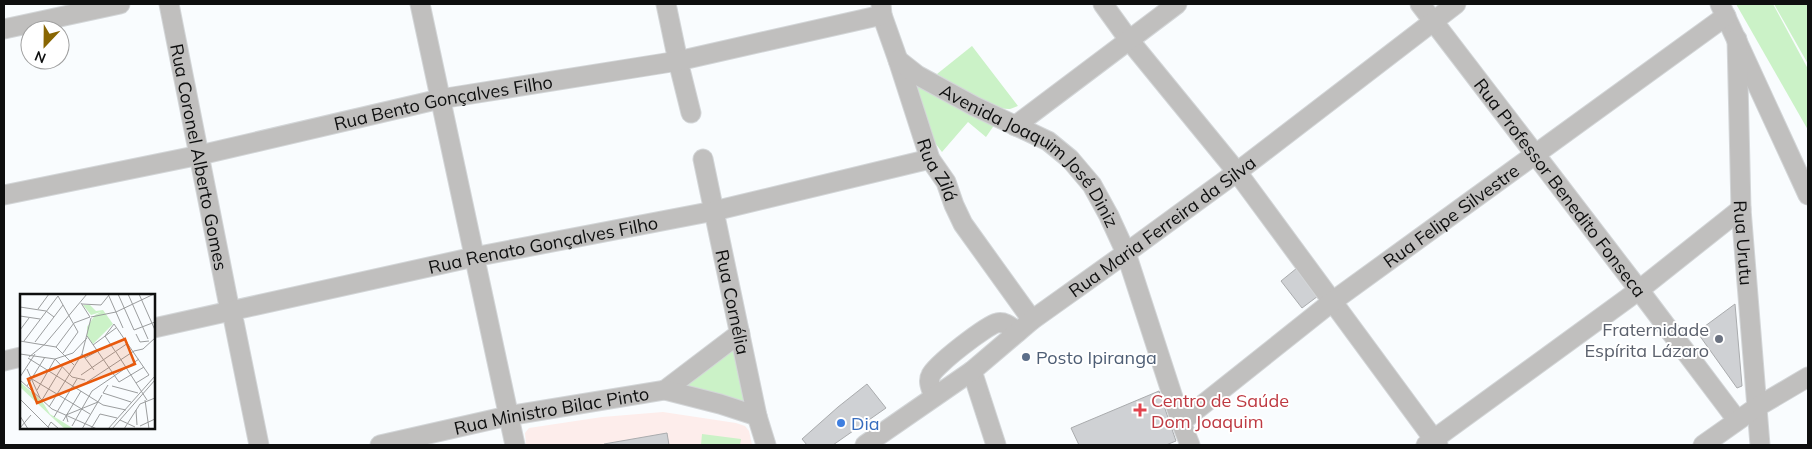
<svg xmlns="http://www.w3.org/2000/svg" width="1812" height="449" font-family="Mulish,sans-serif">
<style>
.education{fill:#fdedeb}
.green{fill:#cbf2c7}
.building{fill:#cfd1d4;stroke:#aaacae}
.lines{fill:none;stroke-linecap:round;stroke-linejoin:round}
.minor-casing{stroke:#d3d6d8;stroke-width:21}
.minor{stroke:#c0bfbe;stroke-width:19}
.worship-dot{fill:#6b7280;stroke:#fff;stroke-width:2}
.service-dot{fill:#5c6f8a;stroke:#fff;stroke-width:2}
.health-dot{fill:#e0444e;stroke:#fff;stroke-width:2}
.shop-dot{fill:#3f7fe0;stroke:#fff;stroke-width:2}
.labels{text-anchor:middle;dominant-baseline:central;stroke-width:4;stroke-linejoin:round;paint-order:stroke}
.street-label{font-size:18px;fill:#0e0f0f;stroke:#fff}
.worship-label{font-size:18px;fill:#5b616d;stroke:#fff;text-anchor:end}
.service-label{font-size:18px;fill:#4e5e75;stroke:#fff;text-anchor:start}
.health-label{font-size:18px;fill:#be3a42;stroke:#fff;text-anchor:start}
.shop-label{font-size:18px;fill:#366cbe;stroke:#fff;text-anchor:start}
.inset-road{fill:none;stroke:#9b9d9e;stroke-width:1}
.view{fill:#e8590c;fill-opacity:0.15;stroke:#e8590c;stroke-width:2.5}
.inset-edge{fill:none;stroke:#0e0f0f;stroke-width:2.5}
</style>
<rect width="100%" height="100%" fill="#f9fcfe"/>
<path class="education" d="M663,412L736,423L745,426L749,431L752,445H526L525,433L529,428L602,417Z"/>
<g class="green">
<path d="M1736,4H1773L1808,69V130Z"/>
<path d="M1774,4H1808V64Z"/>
<path d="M972,46L1018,106C1015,107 1013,108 1010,109C995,111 951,82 937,74Z"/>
<path d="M917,79L997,121L986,137L968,122L942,152L932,139L913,89Z"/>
<path d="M732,349L735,354L746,402L744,404L678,390Z"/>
<path d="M702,434L741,439L740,445H701Z"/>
</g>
<g class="building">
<path d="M1297,268L1318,296L1302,308L1281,281Z"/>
<path d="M1735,304L1742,386L1737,388L1697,332Z"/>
<path d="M867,384L886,408L833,445H807L802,439L838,407Z"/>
<path d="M1159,391L1176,441L1166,445H1079L1071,428Z"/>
<path d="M667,433L669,445H604V444Z"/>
</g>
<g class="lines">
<defs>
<g id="minor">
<path id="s1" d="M169,4L230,311"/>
<path d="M420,4L515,445"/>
<path d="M666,4L678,61L691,113"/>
<path id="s2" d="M881,4L882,15L898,60L930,159L946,182L954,205L963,224L1032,320"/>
<path d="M1103,4L1129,40L1237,172L1438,445"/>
<path id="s3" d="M1420,4L1639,290L1737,420"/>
<path d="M1720,4L1808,195"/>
<path d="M4,29L120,4"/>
<path id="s4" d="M1737,39L1741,209L1760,445"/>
<path id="s5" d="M898,60L917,75L974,106L1048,141L1070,159L1092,185L1109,216L1126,253L1181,422L1190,445"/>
<path d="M1015,126L1177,4"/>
<path id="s6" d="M703,159L757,416L766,445"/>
<path id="s7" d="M4,195L200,155L440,99L678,61L882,15"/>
<path d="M234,322L259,445"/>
<path id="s8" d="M154,328L474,257L714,211L930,159"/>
<path d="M4,361L21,357"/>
<path d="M972,371L996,445"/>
<path d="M665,390L740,333"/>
<path d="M934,397C932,390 927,382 931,375C935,365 987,325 997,323C1005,321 1011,327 1018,332"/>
<path id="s9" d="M1181,422L1333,301L1726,16"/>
<path id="s10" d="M380,445L508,416L665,390L720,404L757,416"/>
<path id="s11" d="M865,445L972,371L1032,320L1126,253L1237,172L1456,4"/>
<path d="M1426,445L1639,290L1741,209"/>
<path d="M1703,445L1757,407L1808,377"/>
</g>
</defs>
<use href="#minor" class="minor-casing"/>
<use href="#minor" class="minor"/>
</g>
<circle class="worship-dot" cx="1719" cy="339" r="5"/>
<circle class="service-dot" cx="1026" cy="357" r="5"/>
<path class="health-dot" d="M1137.5 402.5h5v5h5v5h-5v5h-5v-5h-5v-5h5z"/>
<circle class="shop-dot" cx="841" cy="423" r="5"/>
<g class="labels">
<g class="street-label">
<text stroke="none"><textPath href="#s7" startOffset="449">Rua Bento Gonçalves Filho</textPath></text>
<text stroke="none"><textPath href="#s1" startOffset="156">Rua Coronel Alberto Gomes</textPath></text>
<text stroke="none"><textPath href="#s5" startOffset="166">Avenida Joaquim José Diniz</textPath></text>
<text stroke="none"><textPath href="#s2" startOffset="176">Rua Zilá</textPath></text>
<text stroke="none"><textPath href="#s3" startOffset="231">Rua Professor Benedito Fonseca</textPath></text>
<text stroke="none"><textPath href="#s9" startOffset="340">Rua Felipe Silvestre</textPath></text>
<text stroke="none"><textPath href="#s11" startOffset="369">Rua Maria Ferreira da Silva</textPath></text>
<text stroke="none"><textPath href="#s4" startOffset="204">Rua Urutu</textPath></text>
<text stroke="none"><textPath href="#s8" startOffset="398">Rua Renato Gonçalves Filho</textPath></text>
<text stroke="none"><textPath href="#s6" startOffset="146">Rua Cornélia</textPath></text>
<text stroke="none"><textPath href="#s10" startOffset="175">Rua Ministro Bilac Pinto</textPath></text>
</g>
<g class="worship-label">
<text x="1709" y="329">Fraternidade<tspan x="1709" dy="21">Espírita Lázaro</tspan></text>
</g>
<g class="service-label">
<text x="1036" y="357">Posto Ipiranga</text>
</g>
<g class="health-label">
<text x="1151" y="400">Centro de Saúde<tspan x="1151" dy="21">Dom Joaquim</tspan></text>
</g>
<g class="shop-label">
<text x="851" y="423">Dia</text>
</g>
</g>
<g transform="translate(20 294)">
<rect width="135" height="135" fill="#f9fcfe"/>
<path d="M63,11H70L76,17L83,16L93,30L73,50L67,42V33L75,21L81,18L71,21ZM0,88L22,107L30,120L54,135H45L35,126L0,93Z" fill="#cbf2c7"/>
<path class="inset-road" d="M88,0L103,34M98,0L114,36L135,28M108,0L128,45M119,0L135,36M38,2L58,38L43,59M61,9L70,23M62,10L81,11L89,1M0,13L26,17L34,23M18,15L29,0M0,22L20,25M71,23L96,18L134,0M0,36L9,24M116,40L120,48L129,47M67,42L99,88L124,73M0,47L36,53L54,71M4,47L38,2M15,48L43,11M73,51L96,34M36,53L54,29L70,23M95,57L85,42L94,30L129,81L116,89M96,58L127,106M0,60L35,65L52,83L65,86M62,60L74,76M9,63L25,50L67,0M8,64L83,111L106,116M65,64L89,51M35,65L53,59L67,44M7,75L20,104M61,81L108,49M0,83L15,60M12,85L70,120M0,86L32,115L77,135M67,88L114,57L123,55L135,44M88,91L83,99L111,108M7,92L25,63M92,92L118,99M17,96L35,65M72,97L119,65M0,105L30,135M22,106L42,73M125,106L129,135M29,113L62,60L71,24M116,116L117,131M0,122L8,135M34,123L57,85M100,126L115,133M43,127L61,97M48,128L46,121L78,108M52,132L72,97M120,132L135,125M28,133L31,128L39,135M0,134L11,121M62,135L82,101M71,135L80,120L97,124M88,135L135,82M92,135L135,86M104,135L120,110L135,104"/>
<path class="view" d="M105,45L115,70L17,109L8,85Z"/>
<rect width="135" height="135" class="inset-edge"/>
</g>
<rect width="1812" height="449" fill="none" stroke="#0e0f0f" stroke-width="10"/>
<g transform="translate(45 45) rotate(202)"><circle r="24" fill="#ffffff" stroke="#9f9f9f"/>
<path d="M0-4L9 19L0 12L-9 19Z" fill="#896602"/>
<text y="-8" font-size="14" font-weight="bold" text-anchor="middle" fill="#0e0f0f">N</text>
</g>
</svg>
